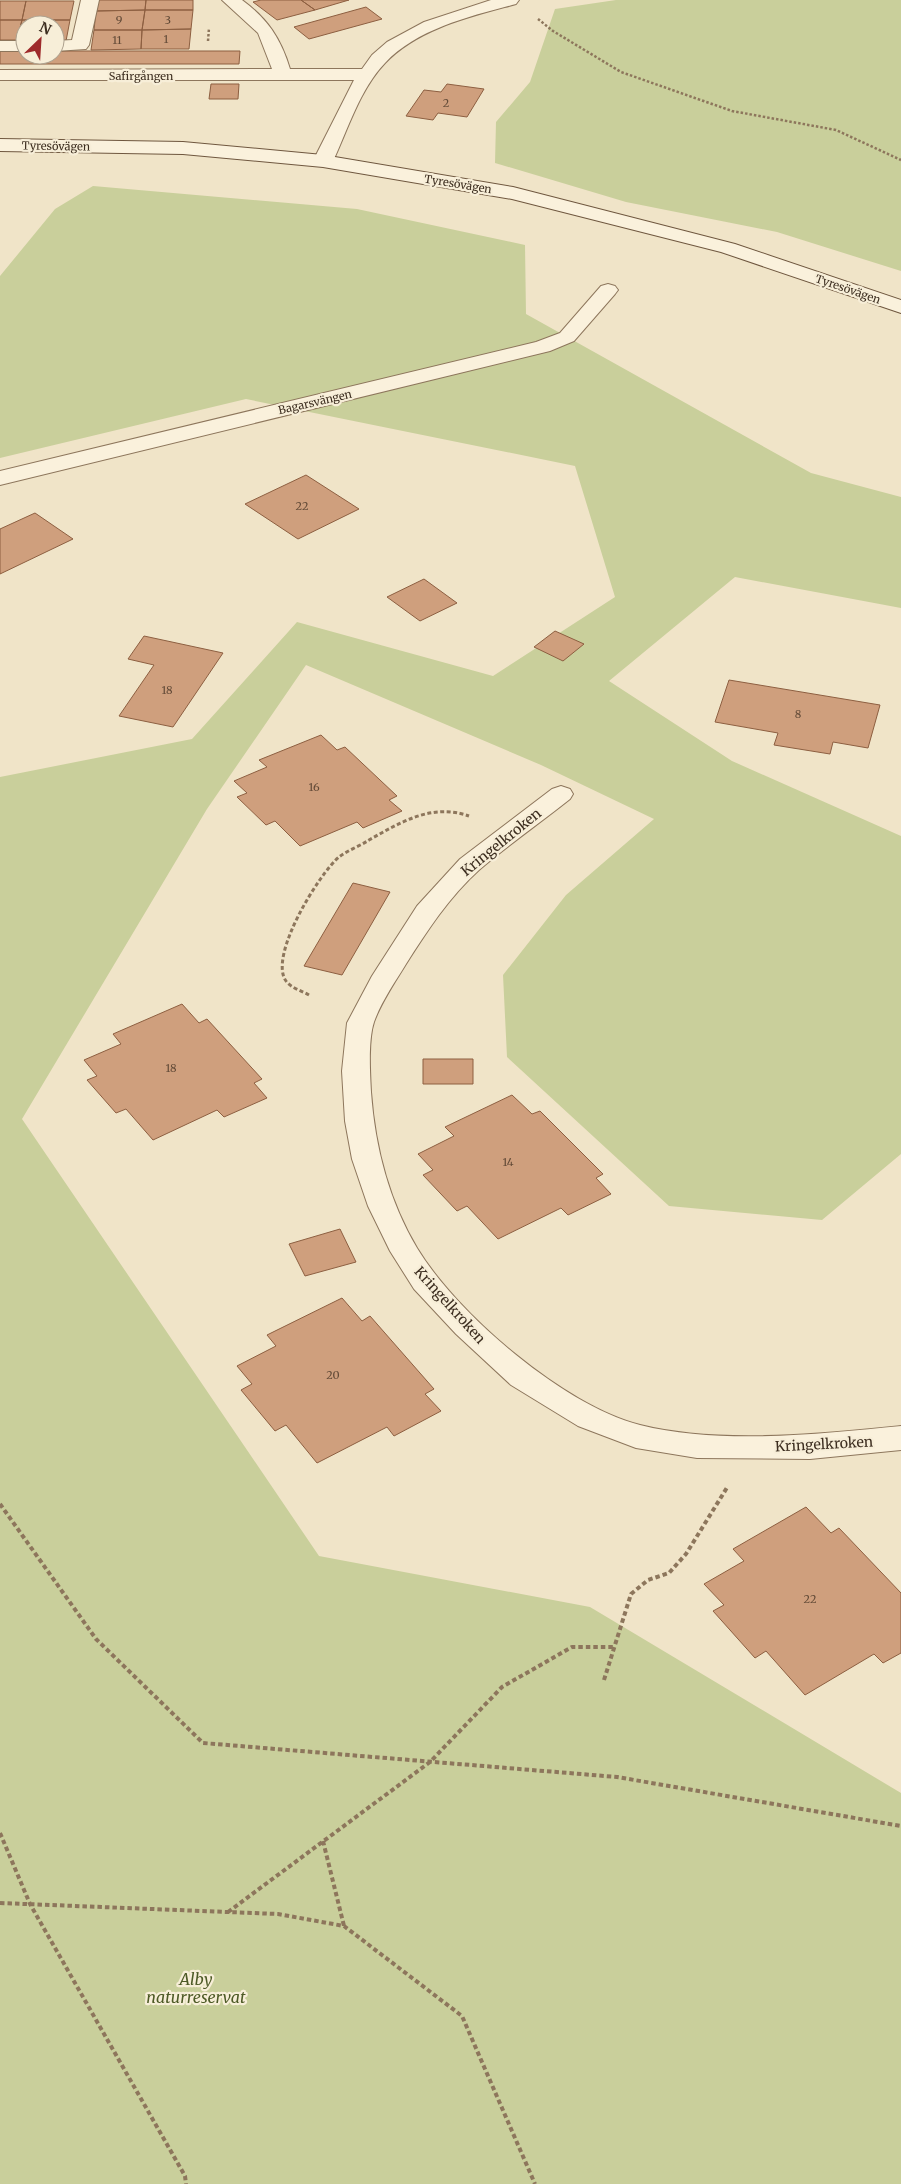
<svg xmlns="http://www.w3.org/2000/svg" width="901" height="2184" font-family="Merriweather,serif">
<rect width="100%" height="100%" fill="#f0e4c8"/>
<path fill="#c9cf9b" d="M616 0H901V271L777 232 626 202 495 163 496 122 530 82 555 9Z
M93 186 357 209 525 245 526 314 811 473 901 497V608L735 577 609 681 732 761 901 836V1154L822 1220 669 1206 507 1057 503 975 566 895 654 819 541 765 306 665 207 809 22 1119 319 1556 590 1607 901 1793V2184H0V777L192 739 297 622 493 676 615 597 575 466 246 399 0 458V276L55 209Z"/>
<path fill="#cf9f7d" stroke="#8d5f41" d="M98 0H146L145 10 96 11Z
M146 0H193V10H145Z
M261 0H301L315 10 277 20 253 2Z
M301 0H349L315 10Z
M0 1H26L22 20H0Z
M26 1H74L70 20H22Z
M366 7 382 19 309 39 294 27Z
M145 10H193L191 29 142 30Z
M145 10 142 30H94L96 11Z
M0 20H22L17 40H0Z
M22 20H70L66 41 55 40V25H25V40H17Z
M191 29 189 49H141L142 30Z
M94 30H142L141 49 91 50Z
M0 51H25V55H55V51H240L239 64H0Z
M211 84H239L238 99H209Z
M447 84 484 89 467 117 438 113 433 120 406 116 424 90 441 92Z
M306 475 359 509 298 539 245 504Z
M35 513 73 539 0 574V529Z
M424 579 457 603 420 621 387 597Z
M555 631 584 644 563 661 534 647Z
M144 636 223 653 173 727 119 716 154 665 128 659Z
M729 680 880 705 868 748 833 742 830 754 774 745 778 733 715 722Z
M321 735 337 750 345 747 397 796 389 800 402 811 363 828 357 822 300 846 275 821 266 825 237 797 247 793 234 781 267 767 259 760Z
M353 883 390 892 342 975 304 966Z
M182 1004 199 1023 207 1019 262 1079 254 1083 267 1098 224 1117 217 1110 153 1140 126 1109 116 1113 87 1080 97 1076 84 1060 121 1044 113 1034Z
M423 1059H473V1084H423Z
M512 1095 532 1114 540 1111 603 1174 596 1178 611 1194 568 1215 561 1208 498 1239 467 1206 457 1211 423 1175 433 1170 418 1154 454 1136 445 1127Z
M340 1229 356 1262 305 1276 289 1244Z
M342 1298 362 1321 370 1316 434 1389 425 1394 441 1411 394 1436 387 1427 317 1463 286 1425 275 1431 241 1390 252 1384 237 1366 276 1346 267 1335Z
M806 1507 831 1533 839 1528 901 1593V1653L883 1663 874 1654 805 1695 766 1651 755 1658 713 1611 724 1605 704 1584 744 1561 733 1549Z"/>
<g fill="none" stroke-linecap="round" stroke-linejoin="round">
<g stroke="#8d765c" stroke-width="2">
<path id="minor" d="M81 0H99L89 45 86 49 55 51V41L72 40Z
M222 0H242C268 19 281 39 290 69H362L372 55 387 42 424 22 491 0H519L516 4C472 16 418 28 385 63 360 89 348 129 333 161L330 165H316L313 161 354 80H0V70L272 69 258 33Z
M0 41H25V51H0Z
M608 284 615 286 618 290 615 294 574 341 550 351 0 485V471L536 342 560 333 601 286Z
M561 786 570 789 573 794 570 799C540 823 508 845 479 870 449 897 427 931 406 964 395 982 381 1002 374 1022 368 1040 370 1073 371 1092 375 1147 389 1201 417 1248 457 1314 564 1406 640 1425 720 1445 820 1434 901 1426V1450L810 1459 697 1458 636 1448 578 1426 511 1385 456 1334 414 1289 390 1251 368 1206 352 1159 345 1121 342 1071 347 1023 372 976 417 906 460 859 552 789Z"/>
</g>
<g stroke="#6f573f" stroke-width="2">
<path id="secondary" d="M0 139 183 142 323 155 513 187 735 244 901 300V313L721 252 512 199 323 167 183 154 0 151Z"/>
</g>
<path stroke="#8d765c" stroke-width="2.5" stroke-dasharray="2.5 2" stroke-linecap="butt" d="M538 19 553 31 621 72 732 111 836 130 901 160
M208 41 209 28"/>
<path stroke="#8d765c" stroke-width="3" stroke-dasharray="4 2.5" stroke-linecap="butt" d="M309 995C302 991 291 988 286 981 268 956 319 874 339 857 348 850 360 846 369 840 401 822 432 803 469 816"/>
<path stroke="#8d765c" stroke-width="4" stroke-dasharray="4.5 3" stroke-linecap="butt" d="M0 1504 96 1639 203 1743 617 1777 901 1826
M604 1680 631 1594 648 1580 669 1573 686 1554 728 1486
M0 1833 30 1904 185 2176 186 2184
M323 1841 344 1926
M0 1903 278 1914 344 1926 462 2016 535 2184
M228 1912 430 1762 502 1687 572 1647H614"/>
<use href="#minor" fill="#faf1dc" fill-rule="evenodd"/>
<use href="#secondary" fill="#faf1dc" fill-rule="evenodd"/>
</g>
<g text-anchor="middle" stroke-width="4.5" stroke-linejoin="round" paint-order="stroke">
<g font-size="11" fill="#624a37">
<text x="119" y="24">9</text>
<text x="168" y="24">3</text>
<text x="166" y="43">1</text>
<text x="117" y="44">11</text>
<text x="446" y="107">2</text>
<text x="302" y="510">22</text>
<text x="167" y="694">18</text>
<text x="798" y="718">8</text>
<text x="314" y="791">16</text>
<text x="171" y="1072">18</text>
<text x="508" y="1166">14</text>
<text x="333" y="1379">20</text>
<text x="810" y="1603">22</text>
</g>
<g font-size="11" fill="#3d2e20" stroke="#f7eed8">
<text x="141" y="80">Safirgången</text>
<text transform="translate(56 146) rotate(1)" y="4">Tyresövägen</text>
<text transform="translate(458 184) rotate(9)" y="4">Tyresövägen</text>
<text transform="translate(848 289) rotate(19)" y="4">Tyresövägen</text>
<text transform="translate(315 402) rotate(-13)" y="4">Bagarsvängen</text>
</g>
<g font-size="14" fill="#3d2e20" stroke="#f7eed8">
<text transform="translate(501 842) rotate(-39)" y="5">Kringelkroken</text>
<text transform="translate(450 1305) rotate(48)" y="5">Kringelkroken</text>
<text transform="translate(824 1444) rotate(-3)" y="5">Kringelkroken</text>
</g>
<g font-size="16" font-style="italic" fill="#4d5a26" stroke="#f7eed8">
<text x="196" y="1985">Alby<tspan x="196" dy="18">naturreservat</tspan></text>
</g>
</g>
<g transform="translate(40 40) rotate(25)"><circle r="24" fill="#f7eed8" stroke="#ada18e"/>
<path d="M0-4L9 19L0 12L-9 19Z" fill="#9e2a2b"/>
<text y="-8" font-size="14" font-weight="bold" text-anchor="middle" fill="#3d2e20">N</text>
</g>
</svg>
